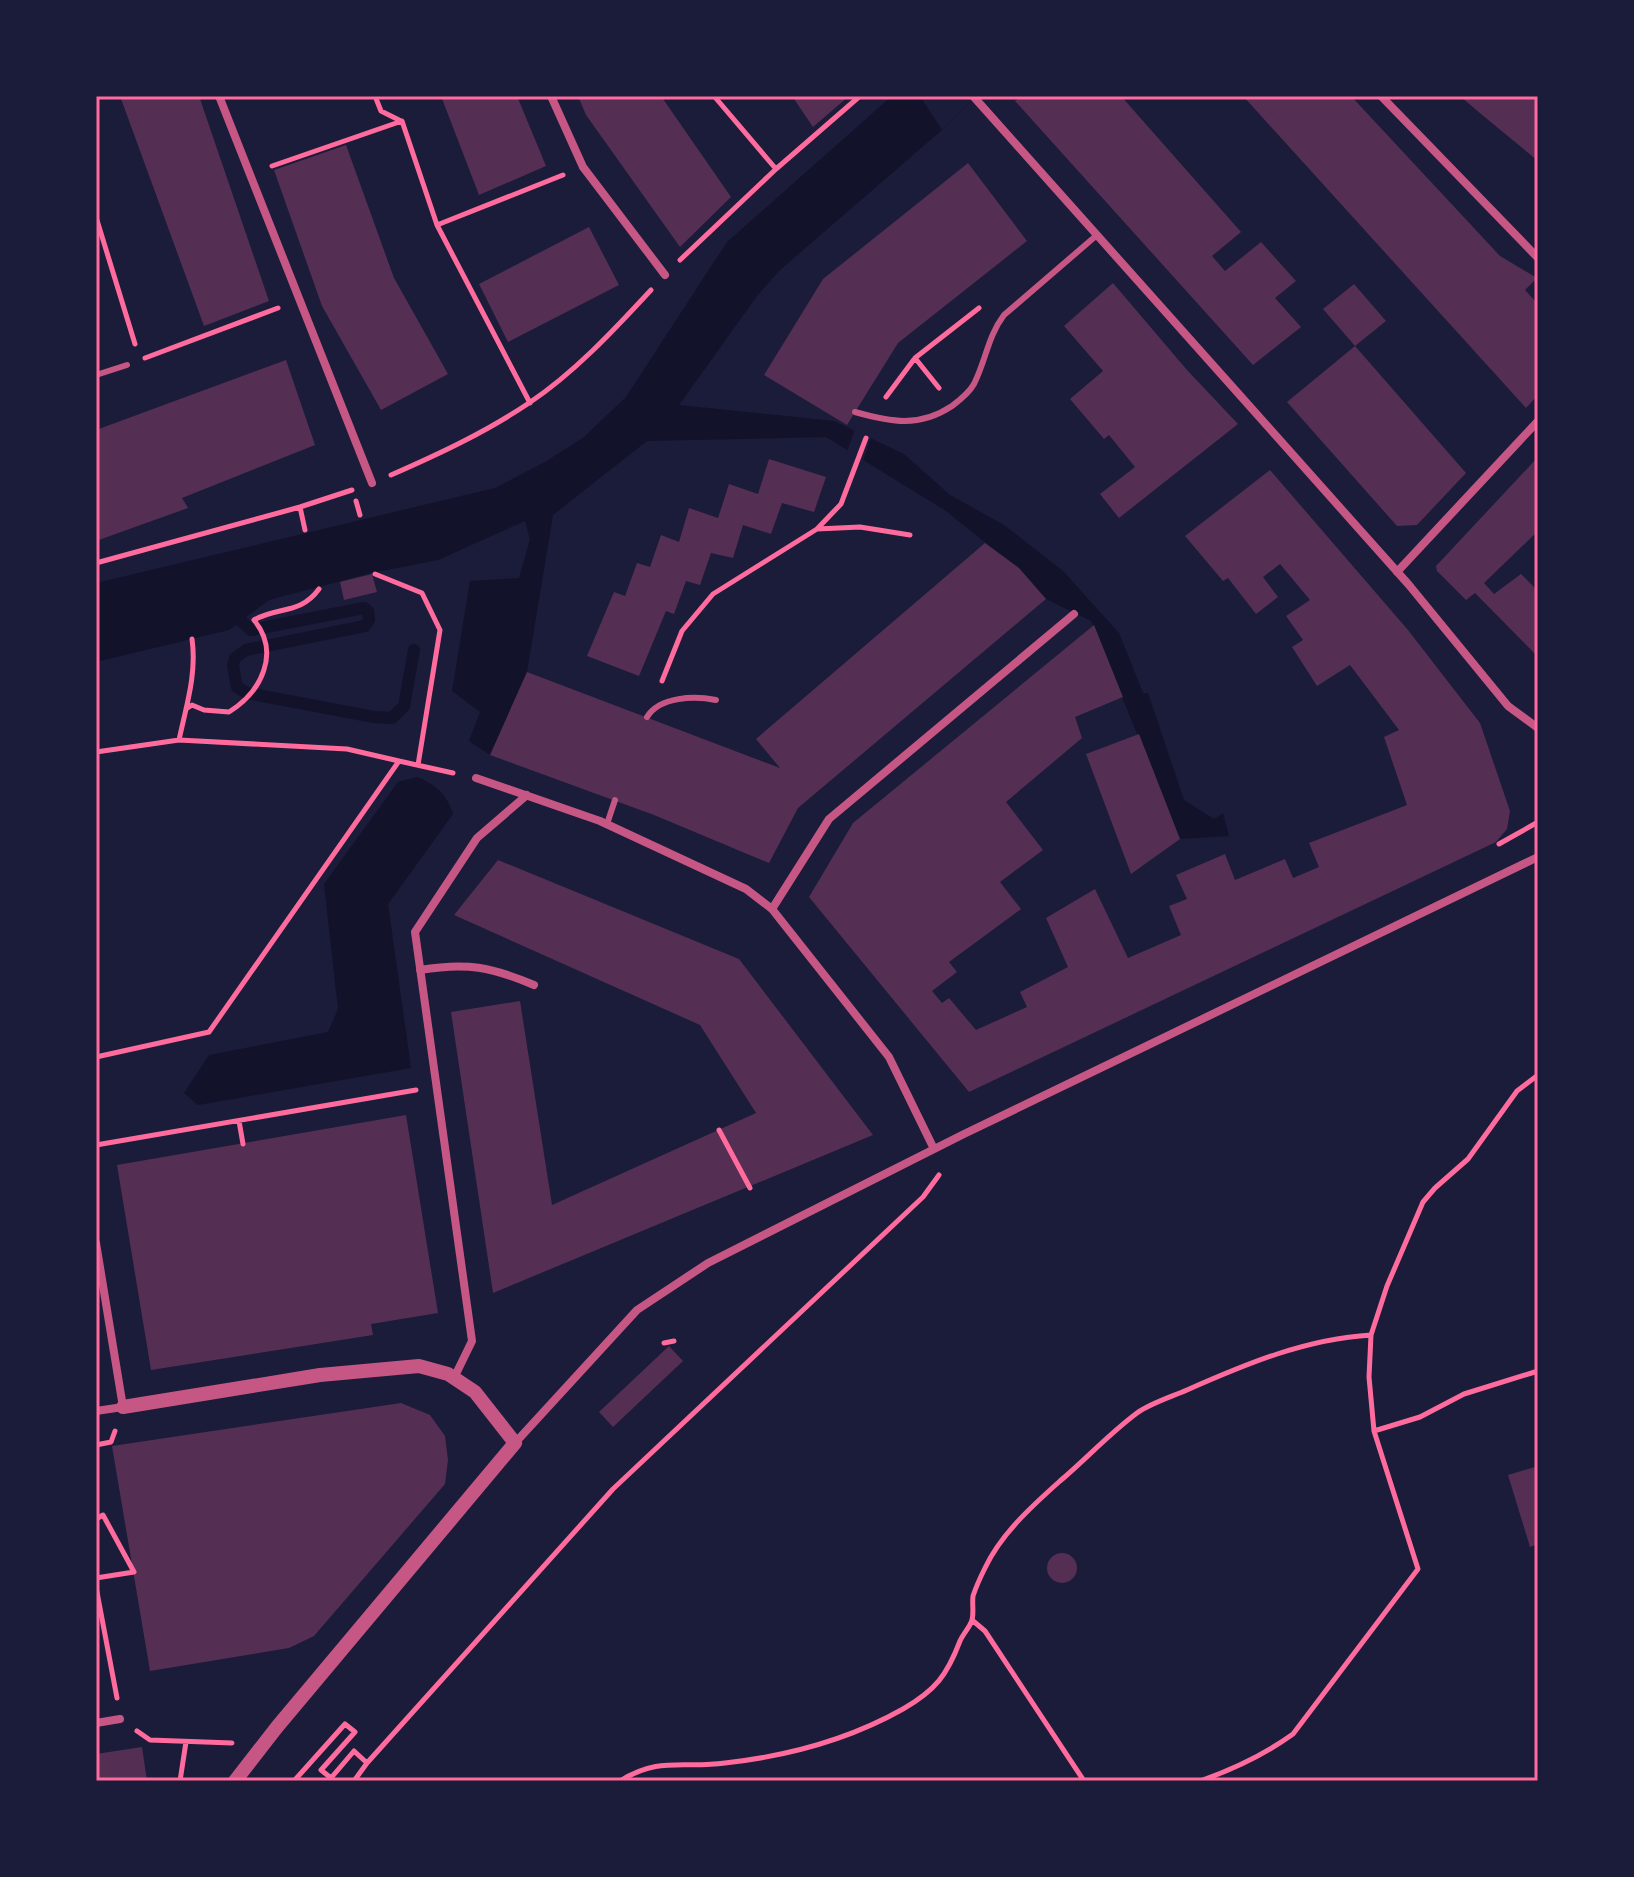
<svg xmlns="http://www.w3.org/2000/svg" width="1634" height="1877" font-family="'Source Serif 4',serif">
<rect width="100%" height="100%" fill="#1b1b3a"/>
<path fill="#12122b" d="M892 96H976L942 130 780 270 757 296 679 405 834 421 904 454 950 495 1004 525 1063 571 1119 633 1143 693H1148L1184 800 1214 819 1223 813 1229 836 1180 839 1091 621 1046 599 1018 569 946 511 826 437 647 441 553 515 527 672 490 755 469 741 480 712 452 691 470 581 519 578 530 539 525 521 438 560 371 573 269 600 229 630 96 662V583L495 488 545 462 584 437 626 397 727 242Z
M417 777C436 785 447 794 453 814L388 904 411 1068 198 1105 184 1093 209 1055 328 1032 338 1009 324 884 398 782Z"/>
<path fill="#1b1b3a" d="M920 96H976L942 130Z
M856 427 872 435 862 464 846 454Z"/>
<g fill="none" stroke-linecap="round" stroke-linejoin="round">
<path stroke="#12122b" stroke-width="12" d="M241 621 251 630 364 608 368 611 369 620 365 626 246 650 235 658 233 666 237 687 247 693 374 717 392 718 404 706 414 650"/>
</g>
<path fill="#542f53" d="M120 96H199L269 301 204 326Z
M441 96H517L546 166 479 195Z
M578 96H661L731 197 680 247 586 115Z
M792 96H849L813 127Z
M1022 96H1121L1241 232 1212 256 1225 271 1261 242 1296 281 1275 298 1301 327 1253 365 1015 101Z
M1243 96H1351L1500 256 1537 278 1525 290 1538 304V395L1526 408Z
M1460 96H1538V161L1481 114Z
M346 145 394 278 448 374 381 410 322 306 274 170Z
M968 163 1027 241 898 343 847 425 764 375 823 279Z
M589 227 619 285 508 342 479 284Z
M1113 283 1187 370 1238 424 1119 518 1100 494 1135 467 1109 435 1104 439 1070 399 1103 371 1064 326Z
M1354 284 1386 321 1355 346 1323 309Z
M1355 346 1466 473 1417 525 1397 526 1287 402Z
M286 360 315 445 182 498 188 508 96 541V430Z
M1538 457V531L1484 583 1494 594 1521 574 1538 591V657L1475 593 1466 600 1437 571 1436 566Z
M769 459 826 477 814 512 782 503 771 534 743 525 733 558 711 553 700 585 686 581 674 614 666 611 639 676 587 656 614 592 625 596 637 563 650 567 661 535 679 542 689 508 718 518 729 484 758 494Z
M1270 470 1408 630 1480 723 1510 811 1507 829 1496 842 969 1092 809 897 853 823 1094 625 1123 697 1075 717 1082 738 1006 802 1043 850 1000 882 1021 909 949 962 957 972 932 991 942 1003 949 998 976 1030 1027 1007 1020 992 1068 967 1046 918 1095 889 1128 958 1181 935 1169 906 1187 899 1176 875 1225 854 1235 880 1285 859 1293 878 1319 867 1309 843 1407 805 1384 737 1399 730 1350 665 1317 686 1292 647 1303 640 1286 616 1310 600 1280 564 1263 577 1278 597 1256 614 1228 578 1223 581 1185 536Z
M985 543 1019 568 1046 599 798 808 769 863 654 815 490 755 527 672 780 768 756 739Z
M372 574 377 592 344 600 340 582Z
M1139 734 1180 839 1131 874 1086 754Z
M498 860 739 959 873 1135 493 1293 451 1012 520 1001 552 1205 756 1113 700 1025 454 915Z
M406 1115 438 1313 371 1324 373 1335 151 1370 117 1165Z
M669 1346 683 1361 613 1427 599 1412Z
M401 1403 430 1415 445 1436 448 1460 445 1484 314 1636 289 1648 150 1671 112 1446Z
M1538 1466V1544L1530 1547 1508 1475Z
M1047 1568a15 15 0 1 1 30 0a15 15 0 1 1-30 0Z
M142 1747 147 1781H96V1754Z"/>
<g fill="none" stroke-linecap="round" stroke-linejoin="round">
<path stroke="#ff6b9d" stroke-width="5" d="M375 96 381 111 401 121
M714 96 776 169
M272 166 402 121 437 225 563 175
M96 217 135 344
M437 225 530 403
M680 260 776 169 860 96
M145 358 278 308
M915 358 939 388
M886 397 915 358 979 308
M391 475C439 454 486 432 529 403 574 373 614 330 651 290
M356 501 360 515
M300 507 305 530
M817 529 860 527 910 535
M96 563 300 507 352 490
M375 574 422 593 440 630 418 765
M662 681 682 631 713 594 817 529 841 504 866 438
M186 709 192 705 204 710 229 712C261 692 281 653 254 620 278 606 300 615 319 589
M179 740C186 707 197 674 192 639
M96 752 179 740 347 749 399 761
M1499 844 1538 822
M96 1057 209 1032 399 761 453 773
M239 1121 243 1144
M719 1130 750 1188
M96 1145 416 1090
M1371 1335 1387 1286 1423 1202 1435 1188 1468 1159 1517 1091 1538 1075
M664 1343 674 1341
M96 1445 111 1442 115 1431
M96 1519 103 1515 134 1572 96 1578
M96 1587 117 1698
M972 1620 985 1631 1084 1781
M137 1731 150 1740 232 1743
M180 1781 186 1742
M294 1781 345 1724 355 1732 321 1770 331 1778 354 1751 367 1763
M354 1781 367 1763 613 1489 923 1197 939 1175
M620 1781C660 1756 683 1769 725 1763 788 1756 848 1740 903 1709 936 1690 947 1675 960 1641 963 1634 970 1627 972 1620 974 1613 972 1604 973 1596 976 1587 981 1576 985 1568 1001 1534 1032 1506 1060 1481 1086 1459 1110 1433 1137 1413 1151 1403 1171 1397 1187 1390 1246 1364 1305 1339 1371 1335L1369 1377 1374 1431
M1200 1781C1234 1769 1264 1755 1293 1734L1418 1569 1374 1431 1420 1417 1464 1394 1538 1371"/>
<path stroke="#c65784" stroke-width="6" d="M96 375 127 365
M855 412C891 422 919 428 952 406 960 400 969 393 974 384 986 360 988 336 1004 315L1097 235
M647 717C660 696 695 696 716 700
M607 824 615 800"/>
<path stroke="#c65784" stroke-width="8" d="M219 96 372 483
M551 96 583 167 665 275
M973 96 1409 585 1508 706 1538 728
M1381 96 1538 258
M1397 572 1538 421
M476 778 600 821 746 889 772 909 889 1057 934 1149
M772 909 829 819 1074 614
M420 970C467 962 491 967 534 985
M96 1243 123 1407 96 1411
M454 1378 472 1341 415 932 477 838 527 795
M515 1443 637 1310 708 1263 964 1134 1538 857
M96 1723 120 1719"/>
<path stroke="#c65784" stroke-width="14" d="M123 1407 320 1375 419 1366 448 1374 475 1392 515 1443 277 1727 235 1781"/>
</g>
<rect width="1634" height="1877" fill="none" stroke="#1b1b3a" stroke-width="196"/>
<rect x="98" y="98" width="1438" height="1681" fill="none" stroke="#ff6b9d" stroke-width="3"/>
</svg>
